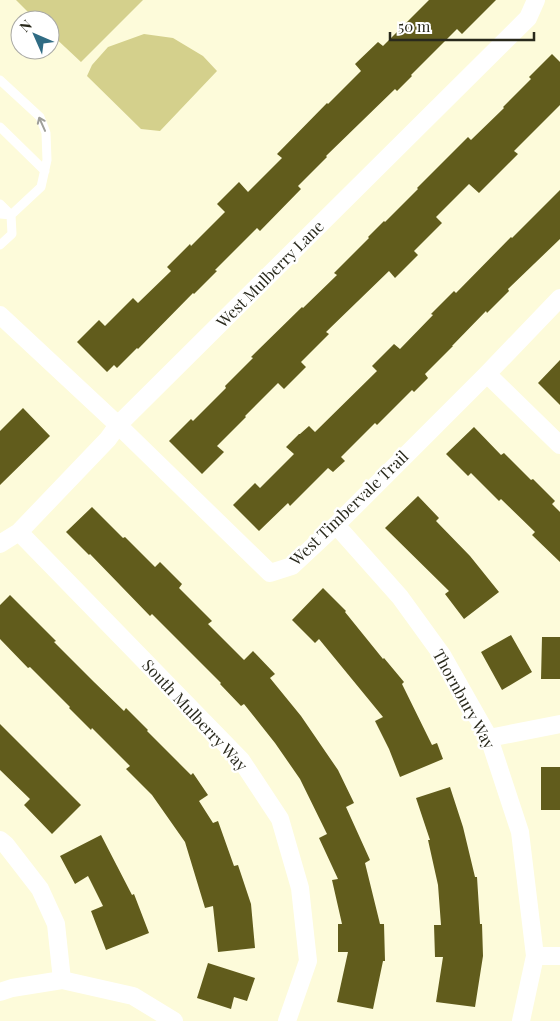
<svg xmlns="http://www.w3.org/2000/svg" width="560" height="1021" font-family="'Playfair Display',serif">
<rect width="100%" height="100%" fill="#fdfbda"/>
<path fill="#d4d08c" d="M16 0H143L81 62 50 33V20H36Z
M144 34 173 38 203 56 217 71 160 131 141 129 87 76 92 65 108 47Z"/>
<path fill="#615c1c" d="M429 0H496L462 34 457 29 411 75 412 76 397 91 395 89 326 156 327 157 298 186 301 189 260 231 257 228 215 270 217 271 194 294 193 293 138 349 137 348 117 368 114 365 107 372 77 342 99 320 105 326 133 298 138 303 171 271 167 267 190 244 191 246 225 212 217 204 239 182 248 192 282 158 277 154 327 103 328 104 361 71 355 64 378 42 383 46Z
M552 54 560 62V105L514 151 518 154 479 193 469 184 436 217 442 223 414 251 418 255 395 278 389 271 326 332 329 334 301 362 306 367 284 389 278 383 245 416 246 417 217 446 224 452 202 474 169 441 191 419 193 421 226 388 225 386 253 358 251 357 302 307 303 308 337 275 334 273 369 238 368 237 384 221 385 222 418 189 417 188 468 137 471 140 504 108 503 107 531 79 529 77Z
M560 190V239L508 289 509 291 487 313 486 311 452 346H453L425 374 428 378 414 392 412 390 377 425 375 423 341 457 345 461 333 472 328 468 290 506 288 503 259 531 233 505 255 483 260 488 294 454 286 447 299 434H300L309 426 315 432 377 371 372 366 394 344 400 349 433 315 431 314 454 291 456 293 511 237 512 238Z
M560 360V405L538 383Z
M23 408 50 436 0 485V431Z
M474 427 501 455 504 453 531 480 533 479 555 501 552 504 560 512V562L532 535 535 532 501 499 499 501 471 473 468 476 446 454Z
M418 496 439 518 436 521 470 556 499 592 464 619 445 594 449 591 385 528Z
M92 507 123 538 125 537 155 567 160 562 182 584 179 588 212 621 208 624 244 660 253 651 275 674 270 678 301 716 338 770 354 803 346 807 370 860 365 863 380 924H384L385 961H383L373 1009 337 1002 348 952H338V924H342L332 880 338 879 319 838 327 834 300 779 275 743 244 704 241 706 220 684 221 683 152 614 150 616 90 554 89 555 66 532Z
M323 588 346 611 345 612 383 659 384 658 404 682 402 684 432 745 437 743 443 759 400 777 389 749 375 721 383 717 319 639 315 643 292 620Z
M10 595 56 641 54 642 94 682 124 711 126 708 148 730 147 731 191 775 193 773 208 795 199 801 213 823 218 821 234 866 238 865 251 904 255 948 218 952 213 906 205 908 185 842 152 795 126 769 130 766 92 728 91 730 69 708 70 707 30 667 28 668 0 639V605Z
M511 635 532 672 502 690 481 652Z
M542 637H560V679H541Z
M0 724 81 805 52 834 24 805 30 799 0 770Z
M541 767H560V810H541Z
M450 787 463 827 475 877H477L480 924H482L483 956 475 1007 436 1002 443 957H435L434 925H441L438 885 428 840H430L416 798Z
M101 835 132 895 134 894 149 933 106 950 91 911 103 906 88 876 75 884 60 856Z
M208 963 255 978 247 1001 234 997 231 1009 197 998Z"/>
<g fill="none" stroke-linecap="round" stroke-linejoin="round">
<path stroke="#fff" stroke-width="9" d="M0 80 40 117 46 133 47 160 41 187 11 215 0 214
M0 127 45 171
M0 204 11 215 12 234 0 245"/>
<path stroke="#fff" stroke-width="18" d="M0 315 118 425 270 573 292 566 336 525 487 374 560 298
M487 374 560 445
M336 525 400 597 442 655 489 738 520 832 535 956 521 1021
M19 532 241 760 280 819 300 888 308 961 287 1021
M0 544 19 532 108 439 118 425 528 18 536 0
M489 738 560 724
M0 840 6 845 40 889 56 924 62 980
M535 956H560
M0 992 12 988 62 980 133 996 174 1021"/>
</g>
<defs><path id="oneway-shaft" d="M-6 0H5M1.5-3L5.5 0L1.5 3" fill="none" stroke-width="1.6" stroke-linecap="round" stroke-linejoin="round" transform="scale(1.25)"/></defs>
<use stroke="#9f9f99" href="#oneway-shaft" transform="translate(42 124) rotate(-114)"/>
<g text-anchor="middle" stroke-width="5" stroke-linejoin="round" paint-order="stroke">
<g font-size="16" fill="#29291c" stroke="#fff">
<text transform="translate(270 274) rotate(-45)" y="6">West Mulberry Lane</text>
<text transform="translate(349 508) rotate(-44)" y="6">West Timbervale Trail</text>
<text transform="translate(464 699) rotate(61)" y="6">Thornbury Way</text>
<text transform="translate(195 715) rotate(47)" y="6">South Mulberry Way</text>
</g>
</g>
<g transform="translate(35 35) rotate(315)"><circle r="24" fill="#ffffff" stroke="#a9a9a4"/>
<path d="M0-4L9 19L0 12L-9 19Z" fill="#306c84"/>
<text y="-8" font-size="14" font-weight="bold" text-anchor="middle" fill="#29291c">N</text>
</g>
<path d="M390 32v8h144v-8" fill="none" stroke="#29291c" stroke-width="2.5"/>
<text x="398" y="32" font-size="15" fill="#29291c" stroke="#ffffff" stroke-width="4" paint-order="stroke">50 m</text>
</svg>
